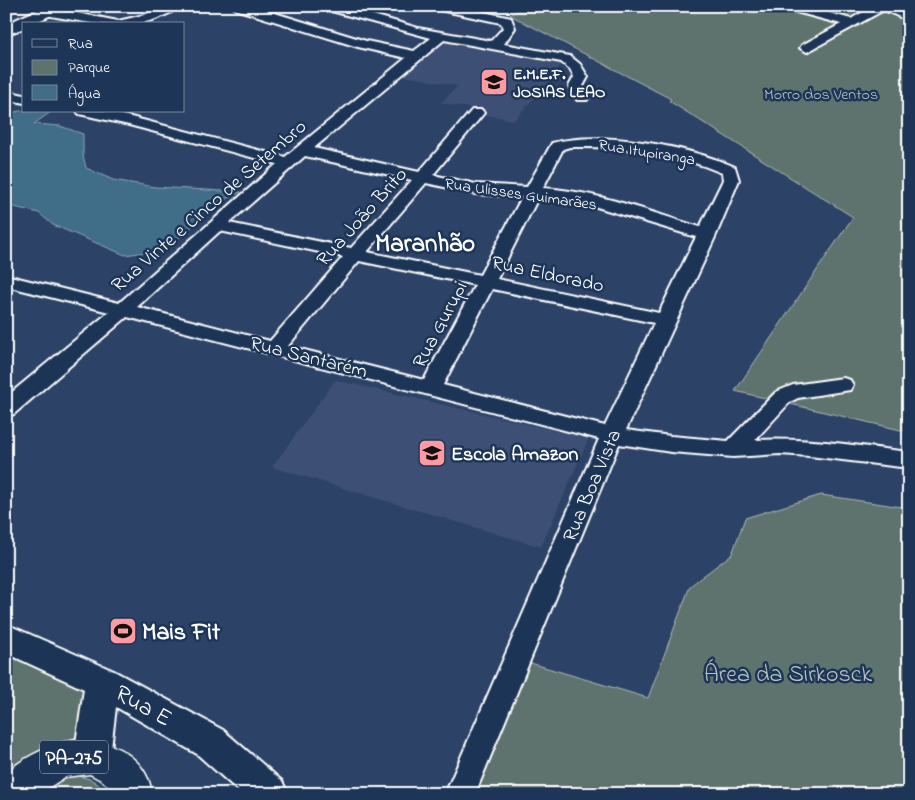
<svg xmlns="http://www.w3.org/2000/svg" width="915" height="800" font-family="'Indie Flower',sans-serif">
<rect width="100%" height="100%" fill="#2c4266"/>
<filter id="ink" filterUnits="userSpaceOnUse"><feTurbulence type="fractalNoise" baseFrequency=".02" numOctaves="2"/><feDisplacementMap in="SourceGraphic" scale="10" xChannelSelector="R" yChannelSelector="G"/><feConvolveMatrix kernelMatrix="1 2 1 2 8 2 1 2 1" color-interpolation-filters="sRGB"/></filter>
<g filter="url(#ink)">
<path fill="#3c5074" d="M444 38 563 61 552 79 514 120 485 115 487 111 441 103 458 86 399 75Z
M335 380 589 438 541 547 272 467Z"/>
<path fill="#5e736e" stroke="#aeb9b6" d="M526 6H909V432L735 391 853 217 669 101 671 99 510 15Z
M821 495 909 508V794H470L524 661 648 698 690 586 732 554 745 518Z
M6 652 88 687 82 725 64 759 6 775Z
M78 776C91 778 98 782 106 794H37L65 777Z"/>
<path fill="#416d87" stroke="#8da7b7" d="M24 110V111H52L34 124 60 126 83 134V155L86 168 113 180 155 187 241 192 196 212 198 221 166 249 125 255 53 225 39 213 6 205V114Z"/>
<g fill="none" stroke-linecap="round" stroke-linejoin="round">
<g stroke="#fff" stroke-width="4">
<path id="minor" d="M164 6H180C176 11 169 13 163 16 127 33 84 22 46 15L40 11 46 7 118 21 144 15Z
M233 6H252L366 41 414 51 431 38 324 9 322 6H342L418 28 491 41 503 28 501 23 435 9 433 6H457L511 18 515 28 504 44 570 56 580 64 588 77 583 86 589 97 587 100H577L569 86 574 77 570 69 561 62 444 40 314 148 419 172 472 110H482L484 113 433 175 476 184 527 187 552 143C602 130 687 146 735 167L739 180 716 235 626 430 671 436 728 441 776 392 793 385 843 378 850 380 853 385 850 390 798 398 790 402 755 440C806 437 858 446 909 452V468L809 456 780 454 733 457 671 452 619 444 475 794H445L599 439 127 317 14 414 6 416V397L109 312 6 286V275L119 303 277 164 129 125 79 114 77 111H106L131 117 285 157 406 58 358 47 235 9ZM570 147C620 146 676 153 722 173L723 180 700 227C649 212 597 191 543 188L563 149ZM305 156 412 180 351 248 229 223ZM426 183 476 194 522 197 480 275 367 252ZM538 198 587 204 696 237 659 313 497 279ZM220 231 343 257 270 341 137 307ZM359 261 475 285 424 380 288 346ZM492 289 654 323 605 426 443 385Z
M783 6H804L851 19C873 6 884 0 909 12V21L884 10 807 52 800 48 802 45 841 24 785 9Z
M6 91 24 95V103L6 99Z"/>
</g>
<g stroke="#fff" stroke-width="4">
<path id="major" d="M46 6H66L64 9 32 24H24V28L6 35V24Z
M6 624 114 671 223 730 282 781 288 794H242L197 754 116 707 110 757 105 769 92 774 79 769 74 757 84 689 6 653Z"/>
</g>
<g stroke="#fff" stroke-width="3">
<path id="highway" d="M75 739C110 739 147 756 152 794H112V790L103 781 90 774 65 777 39 794H6V773L8 771C28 755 50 745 75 739Z"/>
</g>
<use href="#minor" fill="#1d3557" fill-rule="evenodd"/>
<use href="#major" fill="#1d3557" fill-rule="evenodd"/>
<use href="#highway" fill="#1d3557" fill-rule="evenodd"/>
</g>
</g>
<defs>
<g id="school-square" transform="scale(1.4375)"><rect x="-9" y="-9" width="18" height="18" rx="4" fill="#ff9aa2" stroke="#1d3557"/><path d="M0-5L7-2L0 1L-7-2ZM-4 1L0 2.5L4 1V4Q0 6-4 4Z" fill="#111"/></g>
<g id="stadium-square" transform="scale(1.4375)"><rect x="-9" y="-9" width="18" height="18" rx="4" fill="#ff9aa2" stroke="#1d3557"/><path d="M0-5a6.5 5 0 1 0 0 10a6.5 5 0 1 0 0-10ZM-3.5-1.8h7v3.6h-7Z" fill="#111"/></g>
</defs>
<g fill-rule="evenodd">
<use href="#school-square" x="494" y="82"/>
<use href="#school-square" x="432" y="453"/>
<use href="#stadium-square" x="123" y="631"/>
</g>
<g text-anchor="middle" stroke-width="5" stroke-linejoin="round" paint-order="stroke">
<g font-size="16" font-weight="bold" fill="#fff" stroke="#1d3557" text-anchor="start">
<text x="513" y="79">E.M.E.F.<tspan x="513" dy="18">JOSIAS LEAO</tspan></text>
</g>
<g font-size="16" fill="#b7c0be" stroke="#1d3557">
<text x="821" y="99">Morro dos Ventos</text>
</g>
<g font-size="16" fill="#fff" stroke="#1d3557">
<text transform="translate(647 151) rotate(9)" y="6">Rua Itupiranga</text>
<text transform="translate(521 193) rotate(8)" y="6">Rua Ulisses Guimarães</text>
</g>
<rect fill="#1d3557" stroke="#bbc2cd" stroke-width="1" x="40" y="740.5" width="68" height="33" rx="4"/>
<g font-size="19" font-weight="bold" fill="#fff">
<text x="74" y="764">PA-275</text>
</g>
<g font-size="20" fill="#fff" stroke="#1d3557">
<text transform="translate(208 205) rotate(-41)" y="7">Rua Vinte e Cinco de Setembro</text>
<text transform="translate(361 216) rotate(-48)" y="7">Rua João Brito</text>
<text transform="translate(548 273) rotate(12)" y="7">Rua Eldorado</text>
<text transform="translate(439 324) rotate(-62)" y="7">Rua Gurupi</text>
<text transform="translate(309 356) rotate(14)" y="7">Rua Santarém</text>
<text transform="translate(591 485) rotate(-67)" y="7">Rua Boa Vista</text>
</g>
<g font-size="20" font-weight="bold" fill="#fff" stroke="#1d3557" text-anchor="start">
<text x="451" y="460">Escola Amazon</text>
</g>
<g font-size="24" font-weight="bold" fill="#fff" stroke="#1d3557" text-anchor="start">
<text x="142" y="639">Mais Fit</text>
</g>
<g font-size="24" fill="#b7c0be" stroke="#1d3557">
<text x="788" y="681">Área da Sirkosck</text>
</g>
<g font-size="24" fill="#fff" stroke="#1d3557">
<text transform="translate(144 705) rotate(29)" y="8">Rua E</text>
</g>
<g font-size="25" font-weight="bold" fill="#fff" stroke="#1d3557">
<text x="425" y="251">Maranhão</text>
</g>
</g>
<rect width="915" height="800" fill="none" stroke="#1d3557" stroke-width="25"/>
<rect x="12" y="12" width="890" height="775" fill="none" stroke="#fff" stroke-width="2" filter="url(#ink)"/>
<rect x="22" y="22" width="162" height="90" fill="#1d3557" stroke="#77869a"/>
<rect x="32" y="39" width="25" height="8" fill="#1d3557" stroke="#77869a"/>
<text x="68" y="48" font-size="15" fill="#ffffff">Rua</text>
<rect x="32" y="60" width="25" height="15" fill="#5e736e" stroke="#77869a"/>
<text x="68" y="72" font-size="15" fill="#ffffff">Parque</text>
<rect x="32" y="85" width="25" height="15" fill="#416d87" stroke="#77869a"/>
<text x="68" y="98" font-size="15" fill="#ffffff">Água</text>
</svg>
